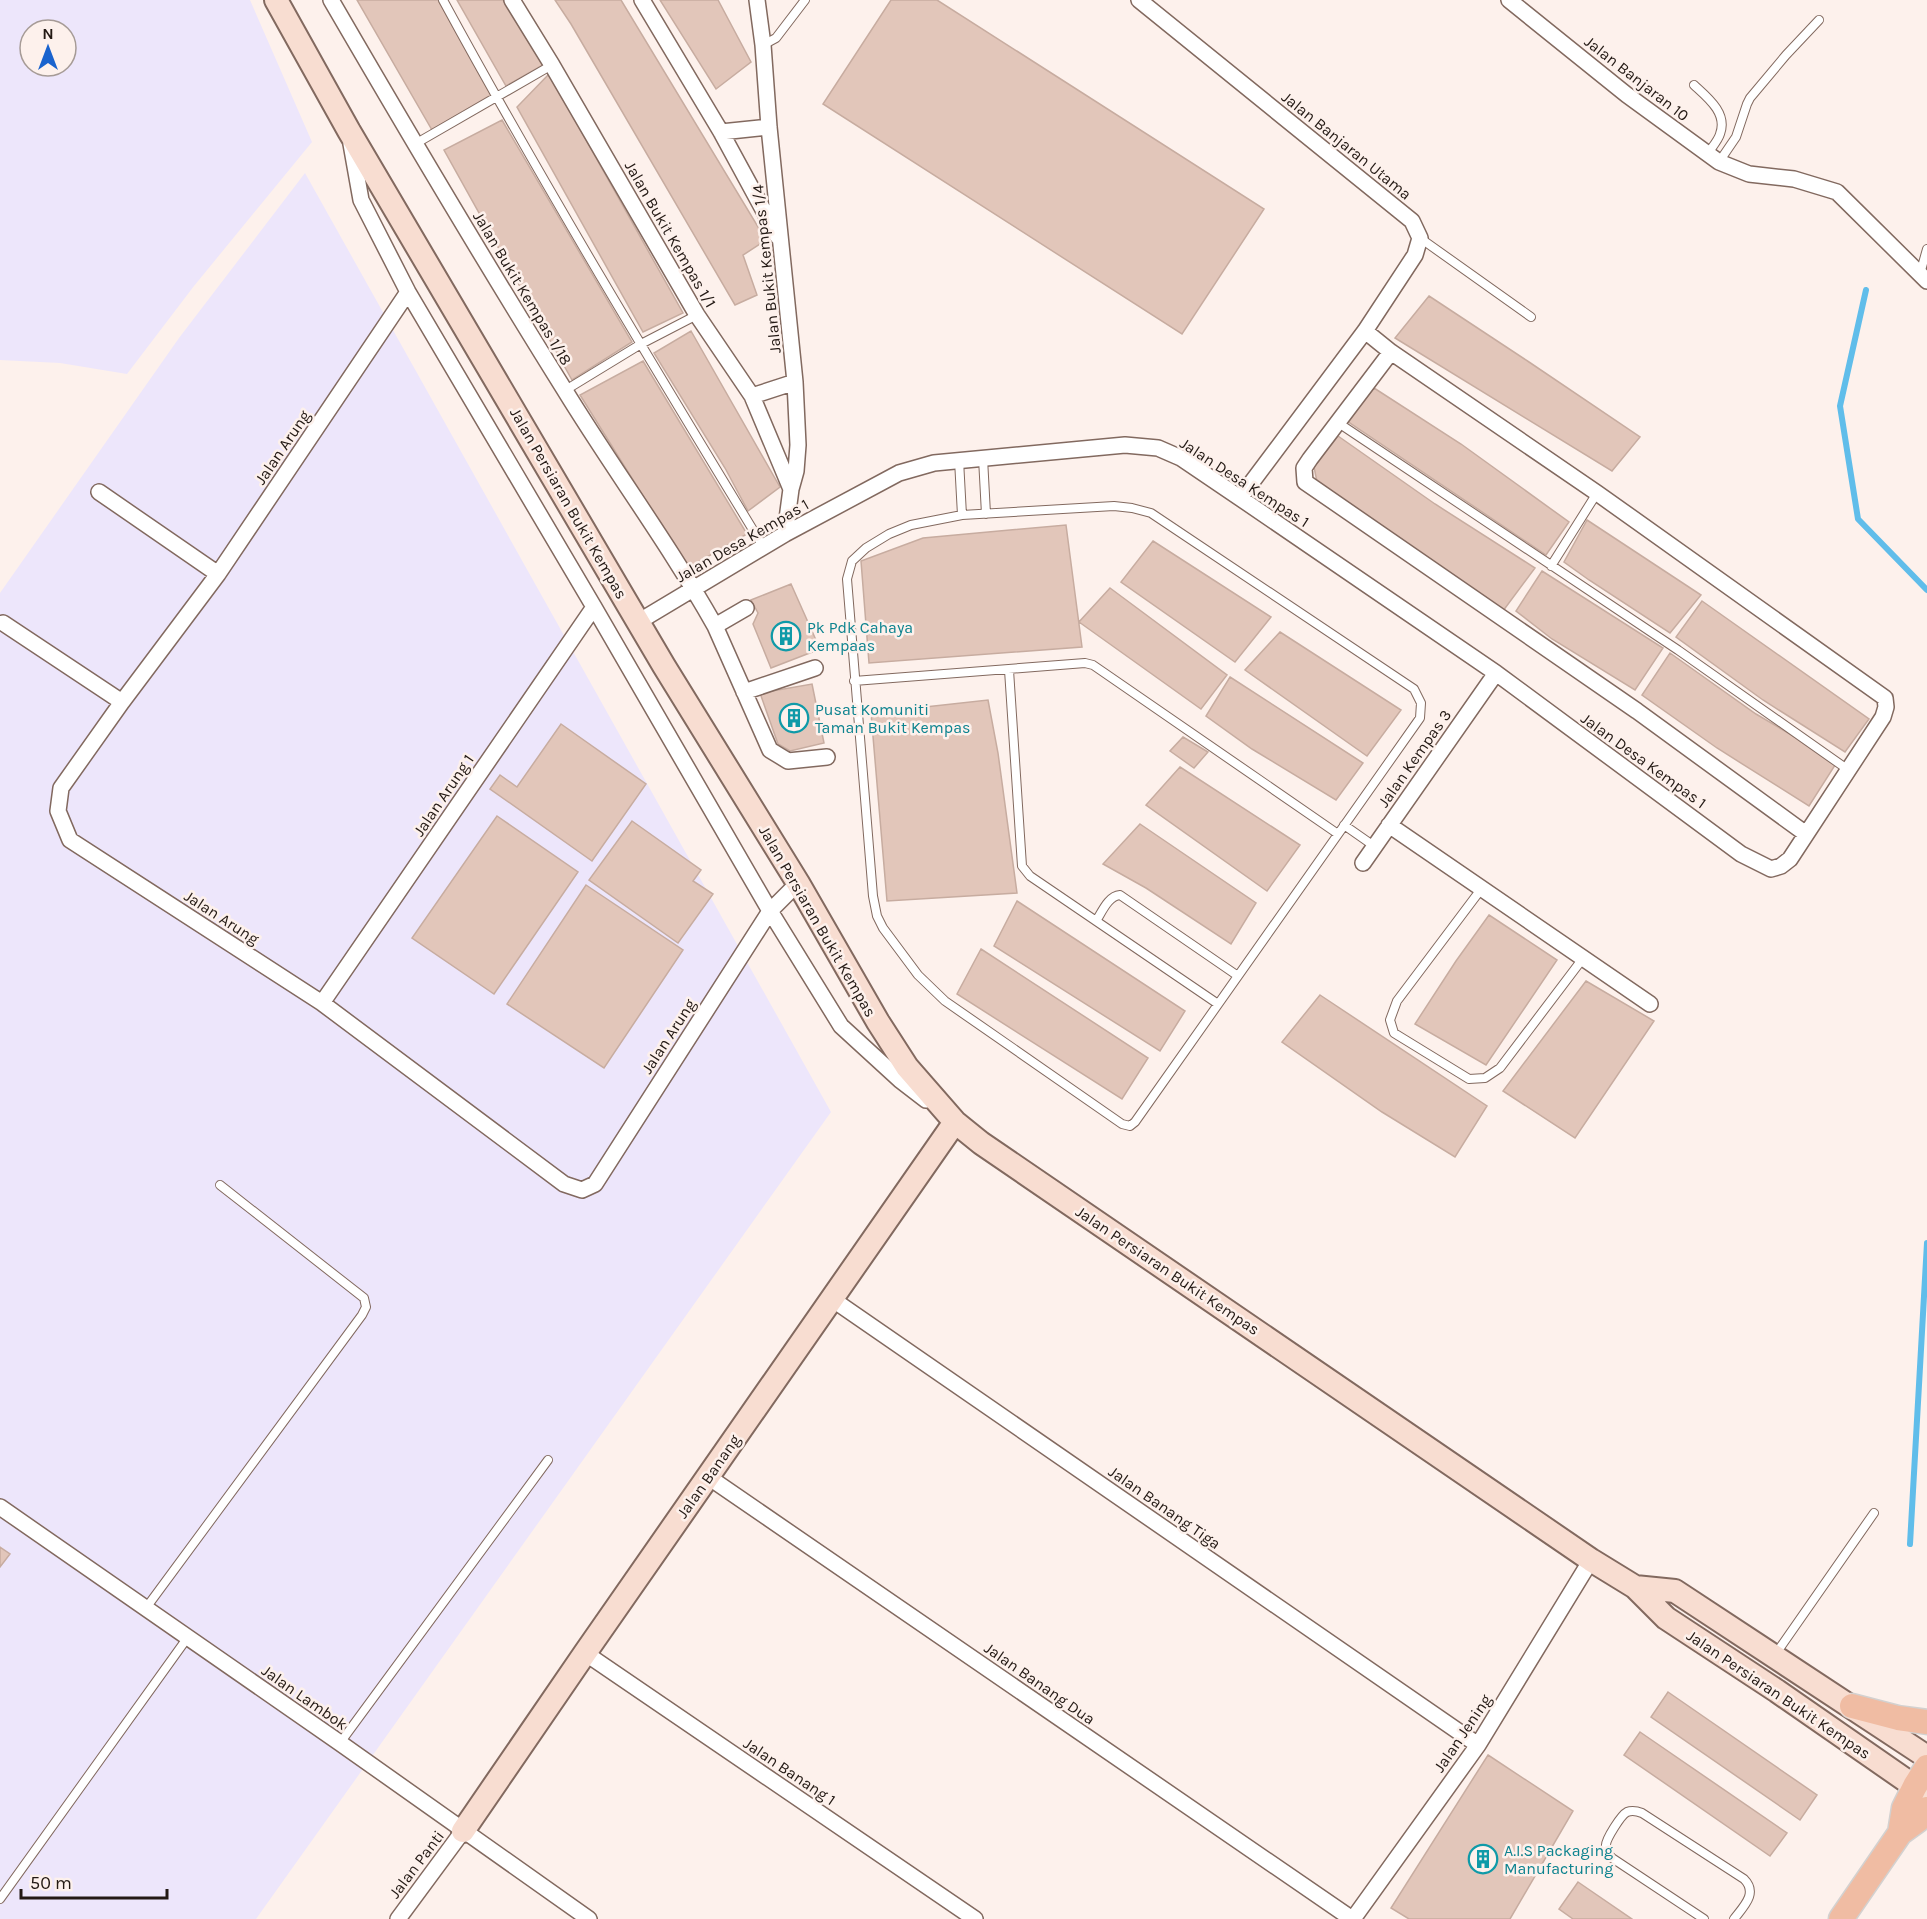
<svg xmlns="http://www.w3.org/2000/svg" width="1927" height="1919" font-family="Karla,sans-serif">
<rect width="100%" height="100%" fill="#fdf1ec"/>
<path fill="#ede6fb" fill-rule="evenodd" d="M0 0H250L312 142 194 286 127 374 60 363 0 360ZM30 30H66V66H30Z
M305 173 831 1112 256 1919H0V593L179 338Z"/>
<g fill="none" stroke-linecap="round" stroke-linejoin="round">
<path stroke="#60bdea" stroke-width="6" d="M1866 290 1840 406 1858 519 1927 590
M1910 1544 1927 1243"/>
</g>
<path fill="#e2c6ba" stroke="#c7aca0" stroke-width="1.5" d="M357 0H438L491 95 432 130Z
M457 0H503L543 65 506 86Z
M555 0H621L766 240 743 255 757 295 735 305 571 24Z
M660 0H718L751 62 716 89Z
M891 0H937L1264 209 1182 334 823 104Z
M549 74 683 313 643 332 517 107Z
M502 120 632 342 572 380 444 150Z
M1429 296 1529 362 1640 437 1612 471 1395 338Z
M691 331 780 487 748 511 725 468 654 353Z
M643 361 747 534 688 568 580 395Z
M1374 388 1461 444 1569 522 1546 555 1347 421Z
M1338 436 1435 504 1535 568 1503 611 1317 482 1314 467Z
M1587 520 1701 595 1670 633 1589 580 1564 562Z
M1066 525 1082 647 869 663 861 561 923 538Z
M1153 541 1271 617 1235 662 1121 582Z
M1542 571 1663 648 1635 690 1552 639 1516 611Z
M791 584 820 649 771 668 753 624 758 613 751 600Z
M1110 588 1227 675 1201 709 1079 622Z
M1702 601 1869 719 1845 752 1763 700 1676 637Z
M1280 632 1401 710 1367 756 1245 670Z
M1670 653 1756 714 1837 762 1809 806 1717 748 1642 695Z
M1230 677 1363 763 1336 800 1252 749 1206 716Z
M812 684 824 743 790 751 778 744 760 693Z
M988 700 998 753 1017 893 887 901 871 713Z
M561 724 646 784 592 861 490 789 500 775 517 787Z
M1183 737 1208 752 1194 768 1170 751Z
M1180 767 1300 845 1267 891 1146 805Z
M497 816 578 872 494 994 412 938Z
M632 821 701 870 693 881 713 894 678 943 589 880Z
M1140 824 1256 903 1231 944 1146 888 1103 864Z
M586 885 683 950 604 1068 507 1004Z
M1017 901 1185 1011 1160 1051 994 946Z
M1489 915 1557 960 1486 1065 1415 1024 1456 961Z
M981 949 1148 1058 1122 1099 957 994Z
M1586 981 1654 1021 1575 1138 1503 1091Z
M1320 995 1487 1106 1455 1157 1382 1112 1282 1042Z
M0 1547 10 1554 0 1567Z
M1668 1692 1817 1795 1800 1820 1651 1717Z
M1640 1732 1787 1833 1770 1856 1624 1755Z
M1488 1755 1573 1811 1510 1919H1409L1391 1908Z
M1578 1882 1632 1919H1573L1559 1909Z"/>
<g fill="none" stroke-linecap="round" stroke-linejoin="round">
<g stroke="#82695f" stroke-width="10">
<path id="lane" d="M443 0C544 186 654 367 764 548
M763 45 776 38 805 0
M1694 85C1707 97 1728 113 1720 134 1718 141 1711 148 1707 155
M415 144 552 65
M1719 162 1736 137 1747 104 1750 98 1786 55 1819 20
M1420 238 1531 317
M1920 274 1927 249
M564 391 641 344 697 315
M1337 422 1678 650 1847 769
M983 458 986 514
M959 460 962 515
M1114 506 1132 508 1151 513 1414 689 1421 703 1420 718 1135 1122 1130 1126 1122 1124 945 1001 918 975 883 928 877 916 873 896 847 579 852 561 866 548 889 534 911 525 962 515Z
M1551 566 1597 493
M1009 670 1022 866 1030 876 1218 1004
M854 681 1085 663 1093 665 1338 834
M1344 825 1374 846
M1482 888 1397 1001 1390 1020 1394 1033 1469 1079 1485 1078 1500 1068 1584 957
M1096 921C1102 912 1108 896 1120 895L1238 976
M146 1608 362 1315 366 1307 364 1298 220 1185
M1775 1655 1874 1513
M340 1743 548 1460
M0 1899 188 1637
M1704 1919 1612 1858C1609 1855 1605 1851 1606 1845 1606 1839 1621 1815 1627 1812 1632 1810 1637 1811 1642 1813L1744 1879C1758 1893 1744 1906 1734 1919"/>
</g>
<g stroke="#82695f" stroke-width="18">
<path id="street" d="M331 0C407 131 484 261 564 389 613 469 669 544 715 626L746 608
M512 0 552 65 697 315 752 396 791 489
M642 0 721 132 778 237
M757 0 763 45 769 127 795 382 798 445 796 471 791 489 785 534
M1139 0 1412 221 1420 238 1415 255 1365 331 1240 498
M1509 0 1627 95 1719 162 1749 174 1794 179 1837 192 1927 281
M721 132 769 127
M351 144 361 200 408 292 594 607 770 911 841 1026 900 1080 926 1100
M408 292 218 574 122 702 61 788 58 811 70 840 322 1003 564 1184 582 1190 595 1184 770 911 798 883
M1391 352 1310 459 1304 468 1305 482 1637 711 1806 834
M752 396 795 382
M99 492 218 574
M638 622 785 534 899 473 934 463 1125 445 1158 448 1181 458 1240 498 1496 673 1741 854 1771 869 1781 866 1790 859 1883 717 1886 707 1885 698 1597 493 1391 352 1365 331
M3 623 122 702
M715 626 770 750 788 761 827 757
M744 692 815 668
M1389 825 1650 1004
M1363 863 1496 673
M322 1003 594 607
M832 1299 1478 1745
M707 1476 1352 1919
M0 1507 340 1743 589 1919
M585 1653 975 1919
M398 1919 463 1831
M1353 1919 1478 1745 1591 1560"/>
</g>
<g stroke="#82695f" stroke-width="26">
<path id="secondary" d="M276 0 349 131 664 666 798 883 878 1022 907 1067 955 1122 981 1143 1591 1560 1635 1587 1666 1618 1777 1691 1927 1795
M1635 1587 1675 1591 1927 1757
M463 1831 585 1653 955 1122"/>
</g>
<g stroke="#d3d1d0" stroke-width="27">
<path id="primary" d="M1852 1706 1898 1718 1927 1722
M1900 1833 1904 1808 1915 1786 1927 1767
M1841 1919 1900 1833 1918 1820 1927 1809"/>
</g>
<use href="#lane" stroke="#fff" stroke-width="8"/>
<use href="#street" stroke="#fff" stroke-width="15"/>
<use href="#secondary" stroke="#f8ddd1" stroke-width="22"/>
<use href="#primary" stroke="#f0bca3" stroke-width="24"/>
</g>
<defs>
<g id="building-ring" transform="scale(1.5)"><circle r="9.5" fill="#fdf1ec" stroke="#0f9aa8" stroke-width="1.5"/><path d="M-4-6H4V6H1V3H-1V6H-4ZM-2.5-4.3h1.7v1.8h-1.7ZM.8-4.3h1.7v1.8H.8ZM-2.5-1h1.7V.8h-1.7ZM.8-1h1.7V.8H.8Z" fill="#0f9aa8"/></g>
</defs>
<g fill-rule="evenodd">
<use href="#building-ring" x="786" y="636"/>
<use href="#building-ring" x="794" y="718"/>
<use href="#building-ring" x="1483" y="1859"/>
</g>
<g text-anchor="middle" stroke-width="5" stroke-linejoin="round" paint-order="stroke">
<g font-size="16" fill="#231914" stroke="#fdf1ec">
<text transform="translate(1637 78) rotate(38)" y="6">Jalan Banjaran 10</text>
<text transform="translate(1347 145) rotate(39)" y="6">Jalan Banjaran Utama</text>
<text transform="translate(671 234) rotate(60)" y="6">Jalan Bukit Kempas 1/1</text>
<text transform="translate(766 269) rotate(-96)" y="6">Jalan Bukit Kempas 1/4</text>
<text transform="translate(523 288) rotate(59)" y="6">Jalan Bukit Kempas 1/18</text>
<text transform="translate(282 447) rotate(-56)" y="6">Jalan Arung</text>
<text transform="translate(1245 482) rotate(33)" y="6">Jalan Desa Kempas 1</text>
<text transform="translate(569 503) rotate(60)" y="6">Jalan Persiaran Bukit Kempas</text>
<text transform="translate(742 540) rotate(-30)" y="6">Jalan Desa Kempas 1</text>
<text transform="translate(1414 758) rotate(-55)" y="6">Jalan Kempas 3</text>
<text transform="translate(1644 760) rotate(36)" y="6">Jalan Desa Kempas 1</text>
<text transform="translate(443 795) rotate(-56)" y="6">Jalan Arung 1</text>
<text transform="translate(222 917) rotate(33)" y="6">Jalan Arung</text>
<text transform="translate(818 921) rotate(60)" y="6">Jalan Persiaran Bukit Kempas</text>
<text transform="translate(668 1036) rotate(-57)" y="6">Jalan Arung</text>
<text transform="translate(1168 1270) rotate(34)" y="6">Jalan Persiaran Bukit Kempas</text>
<text transform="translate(708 1476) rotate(-55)" y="6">Jalan Banang</text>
<text transform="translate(1165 1507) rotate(35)" y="6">Jalan Banang Tiga</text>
<text transform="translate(1040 1683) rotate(35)" y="6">Jalan Banang Dua</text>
<text transform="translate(1779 1694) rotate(34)" y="6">Jalan Persiaran Bukit Kempas</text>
<text transform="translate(305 1697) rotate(35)" y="6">Jalan Lambok</text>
<text transform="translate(1462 1733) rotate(-56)" y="6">Jalan Jening</text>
<text transform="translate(790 1771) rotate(34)" y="6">Jalan Banang 1</text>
<text transform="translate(416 1864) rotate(-53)" y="6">Jalan Panti</text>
</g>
<g font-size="16" fill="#0d838f" stroke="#fdf1ec" text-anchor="start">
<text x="807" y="633">Pk Pdk Cahaya<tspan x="807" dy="18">Kempaas</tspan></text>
<text x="815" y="715">Pusat Komuniti<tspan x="815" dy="18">Taman Bukit Kempas</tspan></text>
<text x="1504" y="1856">A.I.S Packaging<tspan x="1504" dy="18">Manufacturing</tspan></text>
</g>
</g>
<g transform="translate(48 48)"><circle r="28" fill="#fdf1ec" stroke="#a69b96" stroke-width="1.5"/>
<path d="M0-4.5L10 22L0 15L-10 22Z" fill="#1963ce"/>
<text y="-9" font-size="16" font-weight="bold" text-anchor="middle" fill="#231914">N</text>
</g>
<path d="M21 1889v9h146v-9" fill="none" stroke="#231914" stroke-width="3"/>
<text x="30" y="1889" font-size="18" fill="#231914" stroke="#fdf1ec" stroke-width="4.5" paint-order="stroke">50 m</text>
</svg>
